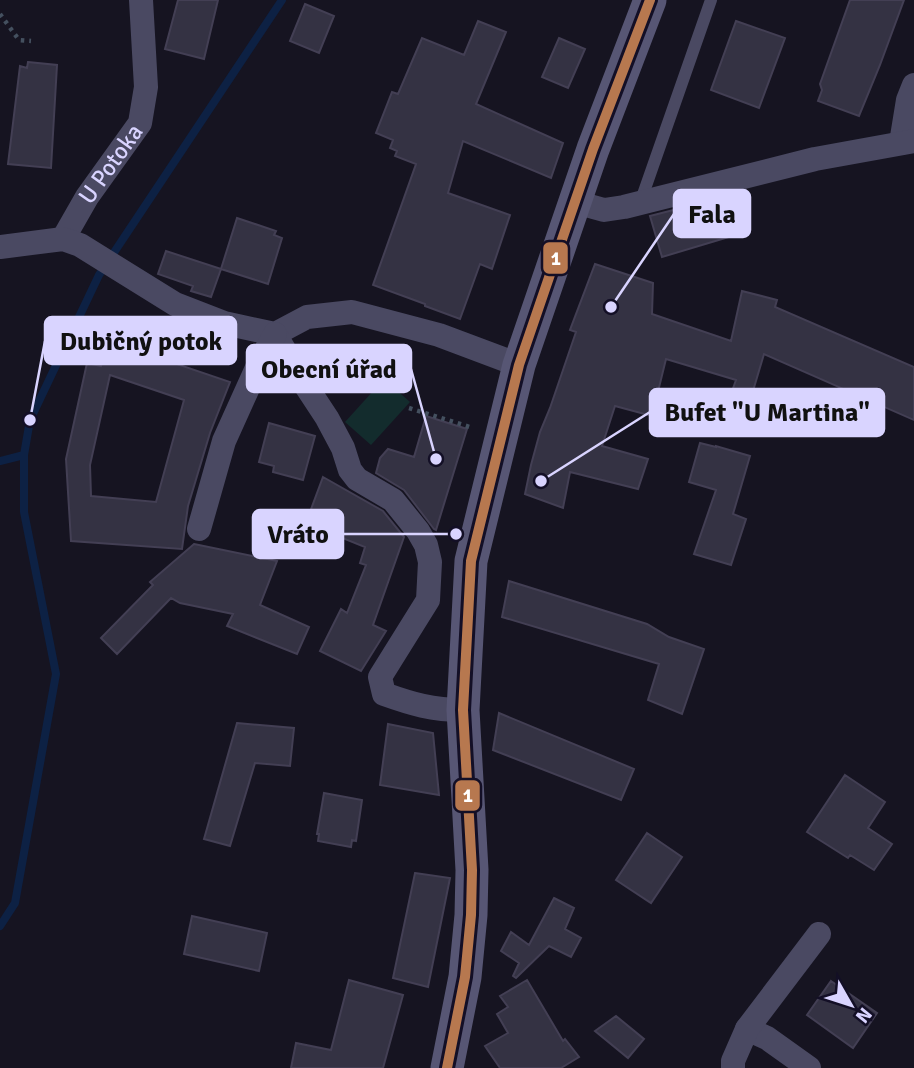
<svg xmlns="http://www.w3.org/2000/svg" width="914" height="1068" font-family="Signika,sans-serif">
<rect width="100%" height="100%" fill="#161421"/>
<path fill="#132c2d" d="M384 379 410 402 371 445 345 422Z"/>
<g fill="none" stroke-linecap="round" stroke-linejoin="round">
<path stroke="#0d2144" stroke-width="8" d="M0 461 24 455
M0 926 15 903 56 674 24 512V455L30 420 99 275 282 0"/>
</g>
<path fill="#343243" stroke="#433f54" stroke-width="2" fill-rule="evenodd" d="M178 0H218L204 59 165 49Z
M850 0H904L880 65 859 116 818 101 822 90 820 84Z
M305 4 334 16 319 53 290 41Z
M478 21 506 32 476 104 563 143 551 178 463 141 448 193 510 215 492 269 480 264 460 319 425 306V304L373 285 416 164 395 156 397 151 390 148 393 140 376 133 392 92 398 94 422 38 464 55Z
M736 21 785 38 759 108 711 90Z
M559 38 585 49 568 88 542 77Z
M28 62 57 65 51 168 8 164 20 66 27 68Z
M732 195 742 233 662 257 650 216Z
M237 218 276 231 274 235 282 238 268 284 221 269 211 297 191 291 193 286 158 274 166 251 221 269Z
M595 264 653 283 652 314 731 341 742 291 777 300 775 307 914 367V420L764 354 747 411 727 405 736 380 666 359 652 416 615 406 602 446 648 459 638 489 570 472 563 508 525 494 531 465 540 432 550 408 576 332 570 330Z
M109 341 230 382 210 433 188 506 182 549 71 541 66 459 87 363 101 366ZM110 375 184 400 156 502 91 496 90 465Z
M426 416 467 429 436 530 434 529 404 490 376 473 380 458 388 449 414 457Z
M269 423 315 436 303 480 273 472 274 466 259 462Z
M700 443 716 447V446L750 456 733 514 746 519 731 565 694 554 716 490 689 482Z
M323 477 383 511 404 537 373 625 386 631 361 671 320 651 341 609 347 613 366 565 360 563 365 547 335 535 336 533 307 520Z
M194 544 277 561 260 605 309 627 297 654 227 626 233 614 180 603 171 598 117 654 101 638 153 585 150 582Z
M509 581 647 624 669 637 704 649 682 714 648 700 659 664 502 617Z
M499 713 634 769 621 800 493 750Z
M237 723 294 728 290 766 255 763 230 846 204 839Z
M388 724 433 733 439 795 380 785Z
M845 775 885 802 868 828 892 844 874 870 850 855 848 858 807 832Z
M324 793 362 800 356 841 352 840 351 847 318 841 319 834H317Z
M647 833 682 857 651 903 616 880Z
M415 873 450 878 428 987 393 978Z
M554 898 574 908 565 929 581 938 571 957 549 946 516 978 513 976 519 963 501 951 511 932 529 945Z
M192 916 267 933 259 971 184 954Z
M349 980 403 995 383 1068H291L296 1043 331 1050Z
M527 980 563 1041 565 1039 579 1057 561 1068H500L485 1046 508 1033 497 1014 508 1007 500 996Z
M831 981 877 1013 853 1048 807 1015Z
M616 1016 644 1039 628 1058 595 1031Z"/>
<g fill="none" stroke-linecap="round" stroke-linejoin="round">
<path stroke="#44505f" stroke-width="4.5" stroke-dasharray="3.5 5" stroke-linecap="butt" d="M0 14 19 40 31 41
M409 408 473 428"/>
<path stroke="#4a4962" stroke-width="12" d="M640 203 711 0"/>
<g stroke="#4a4962" stroke-width="24">
<path d="M901 143 908 100 914 85"/>
<path d="M575 202 604 210 624 207 815 159 914 141"/>
<path id="s1" d="M63 239 87 197 140 123 146 87 141 0"/>
<path d="M0 247 63 239 80 245 175 304 224 323 275 334 307 317 352 312 439 335 519 365"/>
<path d="M275 334 300 377 327 418 343 448 350 470 357 479 393 500 418 531 426 545 430 562 428 600 380 677 384 694C412 704 432 710 463 710"/>
<path d="M199 529 224 441 261 359 275 334"/>
<path d="M747 1029 767 1038 809 1068"/>
<path d="M733 1068V1061L747 1029 819 934"/>
</g>
<path stroke="#575674" stroke-width="33" d="M447 1068 465 977 471 915 472 870 463 710 471 561 519 365 593 149 650 0"/>
<g stroke="#130f26" stroke-width="16">
<path id="bus-1" d="M447 1068 465 977 471 915 472 870 463 710 471 561 519 365 593 149 650 0"/>
</g>
<use href="#bus-1" stroke="#b7784f" stroke-width="10"/>
</g>
<g text-anchor="middle" stroke-width="7" stroke-linejoin="round" paint-order="stroke">
<g font-size="24" fill="#d9d4ff" stroke="#130f26">
<text dy="8" stroke="none"><textPath href="#s1" startOffset="89">U Potoka</textPath></text>
</g>
</g>
<path fill="none" stroke="#d9d4ff" stroke-width="2.5" d="M611 307L674 214M30 420L45 341M436 459L411 369M541 481L650 412M456 534L343 534"/>
<g fill="#d9d4ff" stroke="#130f26" stroke-width="2.5">
<circle cx="611" cy="307" r="7"/>
<circle cx="30" cy="420" r="7"/>
<circle cx="436" cy="459" r="7"/>
<circle cx="541" cy="481" r="7"/>
<circle cx="456" cy="534" r="7"/>
</g>
<g fill="#d9d4ff" stroke="#d9d4ff" stroke-width="2.5">
<rect x="674" y="190" width="76" height="47" rx="7"/>
<rect x="45" y="317" width="191" height="47" rx="7"/>
<rect x="247" y="345" width="164" height="47" rx="7"/>
<rect x="650" y="389" width="234" height="47" rx="7"/>
<rect x="253" y="510" width="90" height="48" rx="7"/>
</g>
<g font-size="26" text-anchor="middle" font-weight="bold" fill="#111">
<text x="712" y="223">Fala</text>
<text x="141" y="350">Dubičný potok</text>
<text x="329" y="378">Obecní úřad</text>
<text x="767" y="421">Bufet "U Martina"</text>
<text x="298" y="543">Vráto</text>
</g>
<g stroke="#130f26" stroke-width="2.5">
<rect x="542" y="241" width="27" height="34" rx="7" fill="#b7784f"/>
<rect x="454" y="779" width="27" height="33" rx="7" fill="#b7784f"/>
</g>
<g font-size="19" text-anchor="middle" font-weight="bold" fill="#fff">
<text x="556" y="265">1</text>
<text x="468" y="802">1</text>
</g>
<g transform="translate(851 1005) rotate(129)" stroke="#130f26" stroke-width="5" paint-order="stroke">
<path d="M0-5L12 26L0 18L-12 26Z" fill="#d9d4ff"/>
<text y="-10" font-size="19" font-weight="bold" text-anchor="middle" fill="#d9d4ff">N</text>
</g>
</svg>
